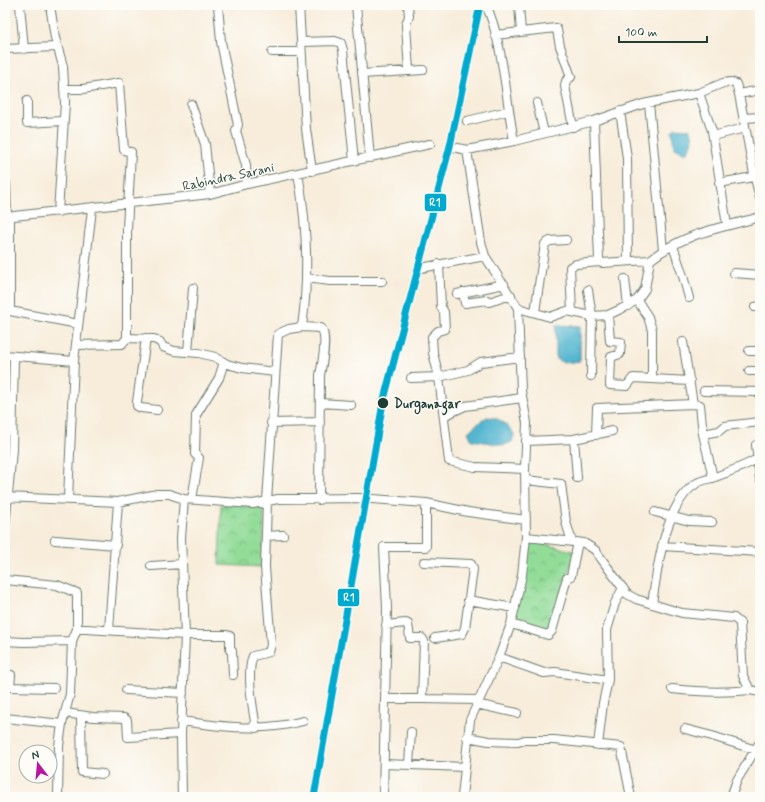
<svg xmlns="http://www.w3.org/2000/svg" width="765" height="802" font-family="Mynerve,sans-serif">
<defs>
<pattern id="park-crowns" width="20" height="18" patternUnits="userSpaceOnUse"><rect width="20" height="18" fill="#92dc98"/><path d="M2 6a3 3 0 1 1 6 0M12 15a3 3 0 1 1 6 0" fill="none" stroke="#77b47d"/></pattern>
</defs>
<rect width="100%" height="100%" fill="#fdfcf7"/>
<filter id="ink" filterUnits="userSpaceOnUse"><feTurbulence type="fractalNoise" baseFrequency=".025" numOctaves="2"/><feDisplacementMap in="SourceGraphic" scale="8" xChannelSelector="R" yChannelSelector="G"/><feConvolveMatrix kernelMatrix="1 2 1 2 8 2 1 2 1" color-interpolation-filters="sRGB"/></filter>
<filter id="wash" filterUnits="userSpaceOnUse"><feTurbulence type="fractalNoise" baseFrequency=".012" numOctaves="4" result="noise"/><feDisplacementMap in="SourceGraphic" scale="16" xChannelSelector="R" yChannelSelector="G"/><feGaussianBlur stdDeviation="0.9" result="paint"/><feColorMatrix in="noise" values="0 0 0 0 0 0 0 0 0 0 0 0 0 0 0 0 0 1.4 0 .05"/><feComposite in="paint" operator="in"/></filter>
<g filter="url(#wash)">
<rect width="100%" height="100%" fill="#f8eddb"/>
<path fill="url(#park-crowns)" stroke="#588c66" d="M221 505H264L263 567 219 565Z
M531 540 575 552 548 632 514 623Z"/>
<path fill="#52b5d0" stroke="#387982" d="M675 128 690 129C695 140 693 145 685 154L674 147 672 131Z
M556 325 580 326V361L564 363 556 359Z
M487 417C501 418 506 424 514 434L512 442 504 445 472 440 468 432 477 424Z"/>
</g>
<g filter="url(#ink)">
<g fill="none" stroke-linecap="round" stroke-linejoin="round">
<g stroke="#6b7b6e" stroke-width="10">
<path id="minor" d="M20 5 24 49
M50 5 55 38 63 66 65 103 58 212
M218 5 221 42 238 125 236 131 246 165 247 184
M299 5 306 129 312 171
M356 5 370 158
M408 5 409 16 406 25 409 71
M486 5C503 41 506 100 514 141
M519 5 521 32
M759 5H760
M495 35 556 28 557 30 560 46 571 77 566 81 565 86 573 127
M302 42 335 41 341 43 343 50 354 161
M5 49 57 47
M272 52H301
M362 74 423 70
M64 89H83L119 83 124 150 131 152 127 229V338
M699 93 712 131 727 225
M739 94 760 90
M27 101V123L63 121
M537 103 544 133
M649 103 663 250
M191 104 205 144 210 194
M620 111 627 158 628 261
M744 118 760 117
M467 121 508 111
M594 121 599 260 602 263 650 260
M713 136 745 128
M453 147 467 150 514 141 594 121 643 104 699 93 723 83 731 82 736 84 739 94 754 174 760 198
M5 183H6L7 217
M719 183 759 176
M10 216V311L78 324
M5 217 210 194 247 184 430 144
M673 246 683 276 689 298
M439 264 441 307 444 312 445 329 438 331 432 337 433 353 439 377 449 461 475 467 525 469
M421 268 485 256
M734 273 760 275
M306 278 330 281H382
M625 279 628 306
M588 290 592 316 591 376
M463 292 465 303 487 300 489 302 511 295
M457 294 504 284
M637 300 648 317 652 330V379L690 381
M755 307 760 306
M518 308 550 317 567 311 592 316 608 315 623 308 637 300 645 289 650 260C684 233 720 228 760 217
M535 312 545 244 550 241 566 240
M572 312 570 267 576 264 600 262
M608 315 610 341 621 342 620 354 611 357 610 385 627 386 633 378 652 379
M302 327 321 328C328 336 322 365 320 375L319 500
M146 338 137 402V406L141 408 157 410
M683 342 693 404
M76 345 122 344 127 338 154 339 160 342 163 347 174 351 199 353 215 357 227 364 242 368 275 372
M749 351H760
M188 352 193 288
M5 355 74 361
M749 371H760
M411 378 439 377 468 370 481 362 520 357
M704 391 760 392
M320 403 351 405
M444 416 465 406 522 398
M271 423 320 422
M596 435 597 408 693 404 700 405 703 434
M574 439 612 431
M526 441 574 439 577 478
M760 444 756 445 760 479
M713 478 703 434 719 431 725 426 760 422
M526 480 561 484 566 522 572 542
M5 497 118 502 157 494H169L184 499 253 504 278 499 359 498 426 503 468 512 526 520
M68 499 74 361 92 209
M192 499 199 458 195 454 196 415 219 378 224 362
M655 512 689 521 712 522
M5 527 12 450 14 357
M266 536 283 535
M526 537 584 543 595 550 627 594 636 599 682 613 734 618 740 623 743 676 750 690 760 692
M55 540 116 545
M662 546 760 552
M424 562 471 564 473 569 465 628 462 634 435 638
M151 566 182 564
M5 580 57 585 77 593V629
M468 600 515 608
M652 604C657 570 665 502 697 483 702 480 709 479 715 477 729 472 743 467 757 459
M511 624 548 635 552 631 567 578 571 576 578 542
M386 625 406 623 408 624 410 638H422L424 641 422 699 478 700
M109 630 118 502
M5 641 24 642 72 641 77 629H86L185 635H227L230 636V650L232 651 233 675
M499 657 544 673 555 672 608 680
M5 674 11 675 10 687 54 688
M672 689C699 692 724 693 750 690
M126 690 183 693
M386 699H422
M476 704 517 713
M65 713 93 717 124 718 127 720 128 737 181 734
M81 716 82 772 103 774
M5 718 62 724
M181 721C222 727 262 732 303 721
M256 728C253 709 246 673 253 656L269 652 271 645 265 567 267 501 278 334 289 329 302 327C309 276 307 224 298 173
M685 729 712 736 756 750
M467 737 489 741 518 742 525 740H554L621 747 631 797
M598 745 603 703 608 680 607 630 615 603 623 588
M384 764 465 767
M409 765 411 732
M58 797 59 746 62 724 70 694 72 641
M182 797 181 734 185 635 181 538 184 499
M383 797 387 608 384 547H426V503
M462 797 470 720 499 657 511 624 522 575 526 537 525 469 527 423 521 391 518 308 485 256 481 242 467 150
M731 797 737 780 760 742"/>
</g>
<use href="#minor" stroke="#fff" stroke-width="8"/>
<g stroke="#fdfcf7" stroke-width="10">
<path id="rail-1" d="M314 797 383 403 450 146 480 5"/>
</g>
<use href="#rail-1" stroke="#00a9ce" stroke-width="7"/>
</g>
</g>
<circle fill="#1f3d34" stroke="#fdfcf7" stroke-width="1.5" cx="383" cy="403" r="6"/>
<g text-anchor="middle" stroke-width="3" stroke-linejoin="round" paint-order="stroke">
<g font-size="13" fill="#1f3d34" stroke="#fdfcf7">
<text transform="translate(228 176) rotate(-12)" y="5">Rabindra Sarani</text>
</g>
<g font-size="13" font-weight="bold" fill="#1f3d34" stroke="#fdfcf7" text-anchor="start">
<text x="394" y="408">Durganagar</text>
</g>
</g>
<g stroke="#fdfcf7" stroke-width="1.5">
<rect x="424" y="193" width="23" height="19" rx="4" fill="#00a9ce"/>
<rect x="337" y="588" width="23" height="19" rx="4" fill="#00a9ce"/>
</g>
<g font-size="11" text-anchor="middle" font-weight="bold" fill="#fff">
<text x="435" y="206">R1</text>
<text x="349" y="601">R1</text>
</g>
<rect width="765" height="802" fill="none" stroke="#fdfcf7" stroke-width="20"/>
<g transform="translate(38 764) rotate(344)"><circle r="19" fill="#fdfcf7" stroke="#a4b0a9"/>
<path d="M0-3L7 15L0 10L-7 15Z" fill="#b5179e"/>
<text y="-6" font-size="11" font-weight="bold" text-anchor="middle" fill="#1f3d34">N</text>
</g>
<path d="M619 36v6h88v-6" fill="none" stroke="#1f3d34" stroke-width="2"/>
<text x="625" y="36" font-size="12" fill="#1f3d34" stroke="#fdfcf7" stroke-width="3" paint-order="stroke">100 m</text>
</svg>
